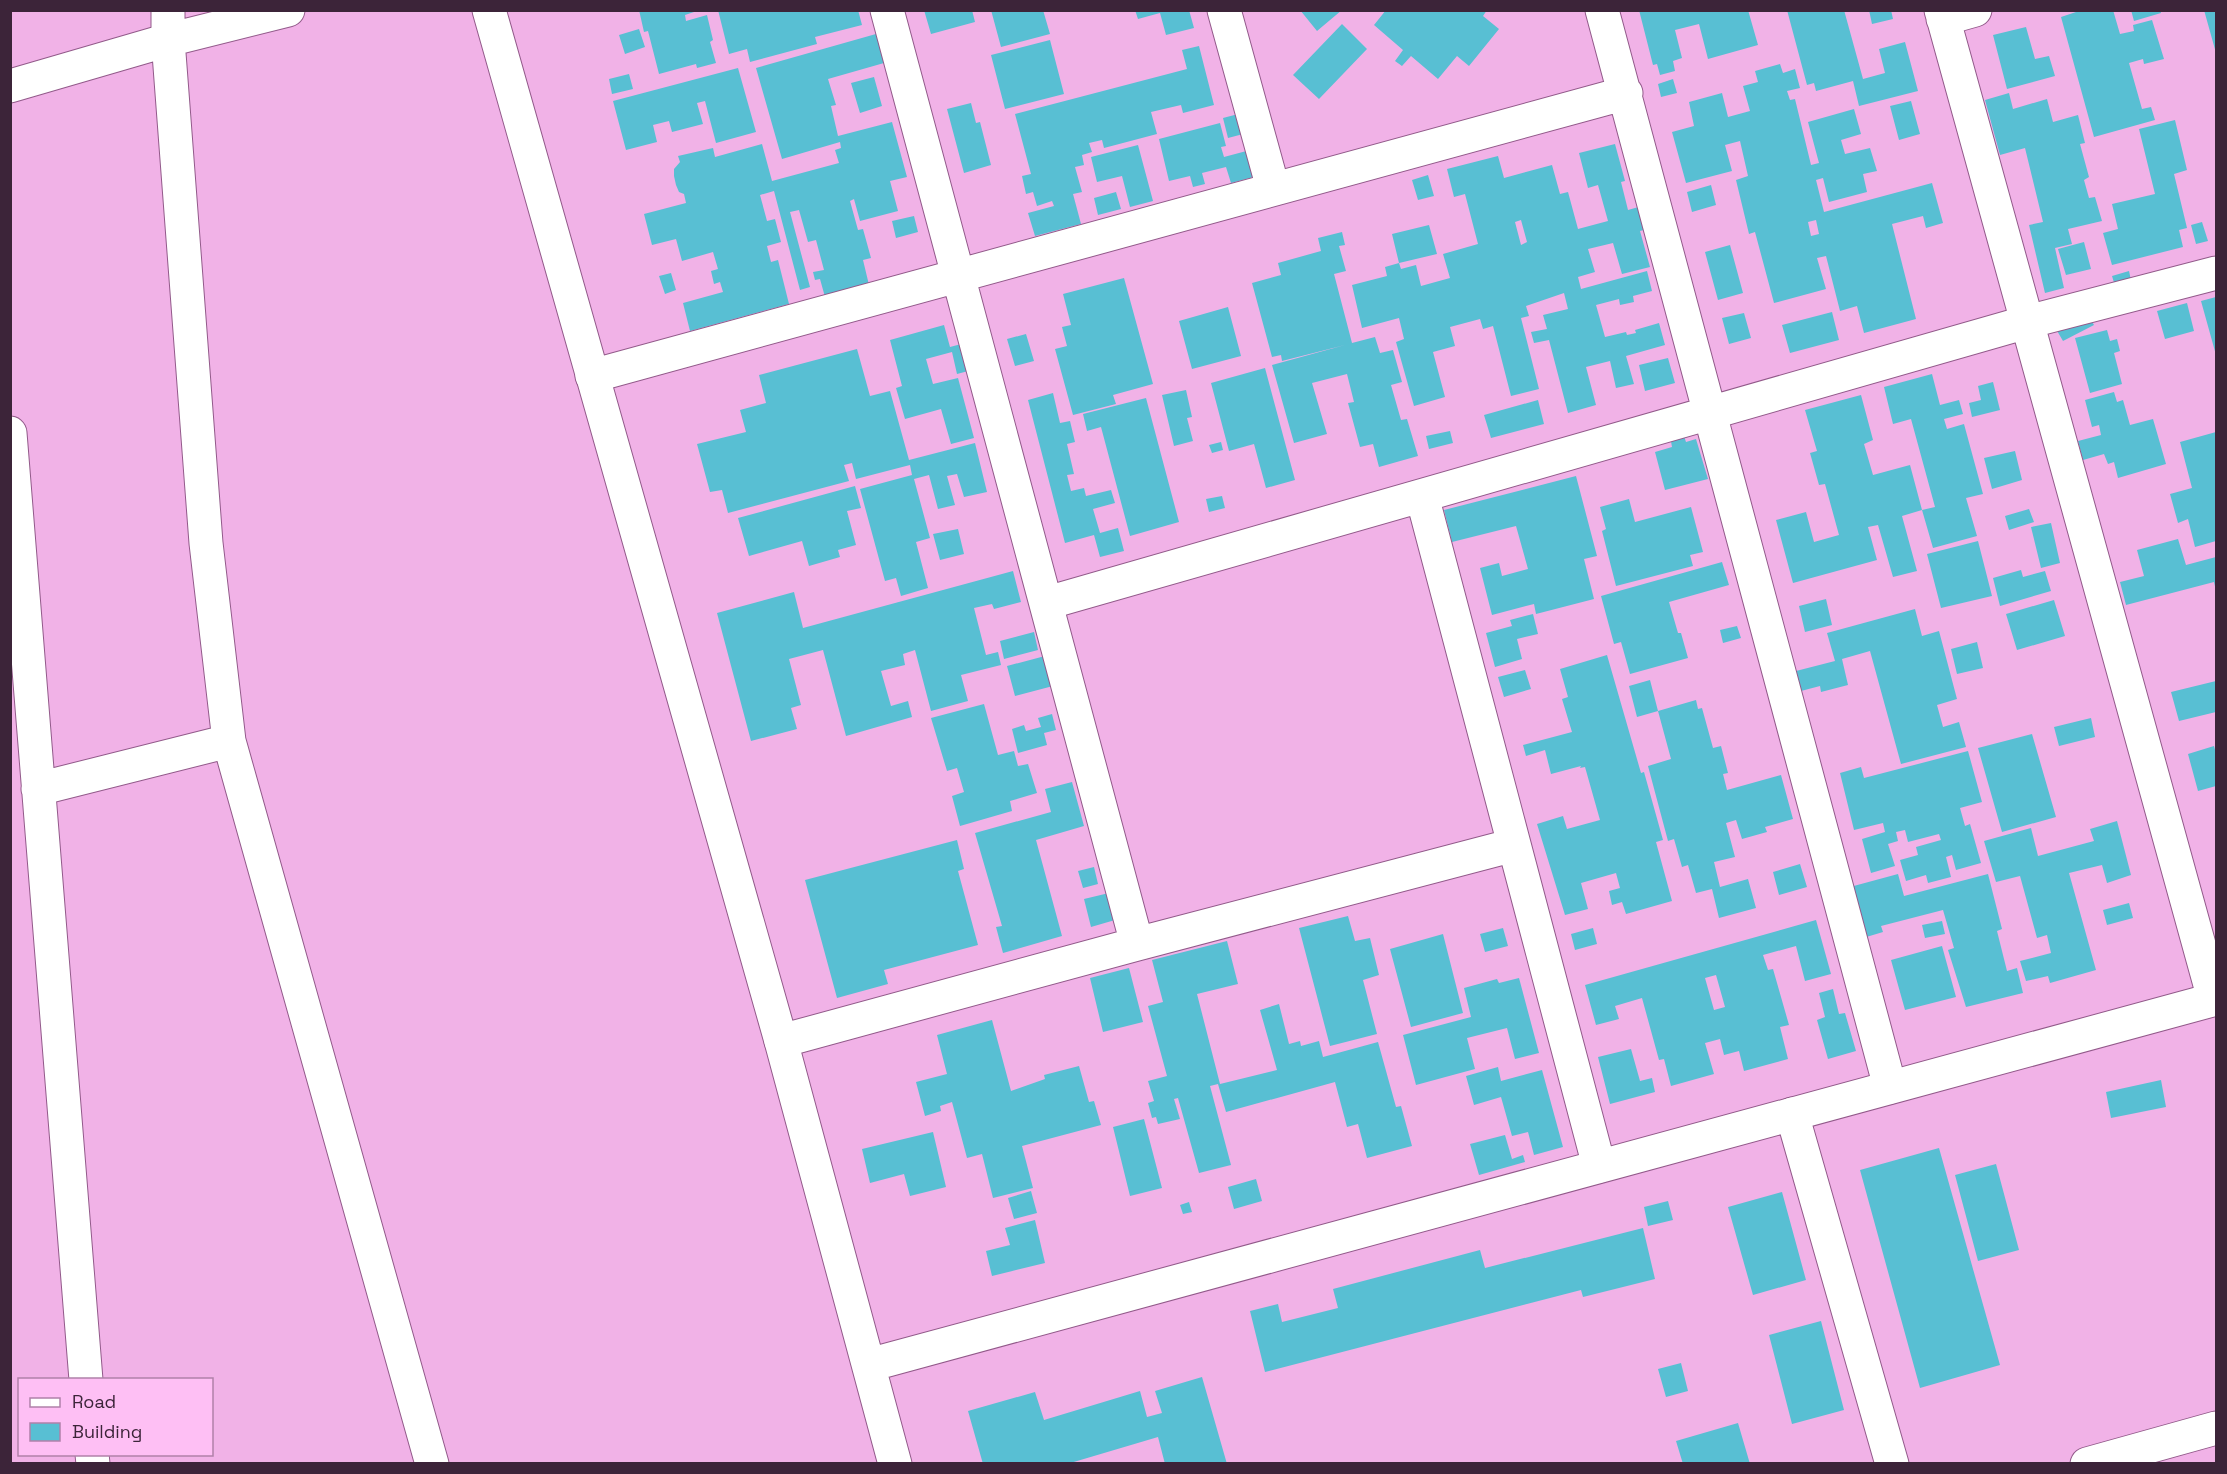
<svg xmlns="http://www.w3.org/2000/svg" width="2227" height="1474" font-family="'Space Grotesk',sans-serif">
<rect width="100%" height="100%" fill="#f1b2e7"/>
<path fill="#58bfd3" fill-rule="evenodd" d="M639 10H700L685 15 686 21 707 15 713 40 710 42 716 63 697 68 696 64 659 74 648 31 644 32Z
M718 10H858L862 25 815 37 817 44 750 62 747 49 729 54Z
M924 10H972L975 22 931 34Z
M991 10H1043L1050 34 1001 47Z
M1135 10H1189L1194 28 1166 35 1160 13 1138 19Z
M1300 10H1342L1317 31Z
M1386 10H1487L1483 16 1499 29 1469 66 1457 56 1438 79 1411 56 1402 66 1395 61 1403 50 1374 25Z
M1639 10H1748L1758 45 1708 59 1699 24 1675 30 1682 58 1673 61 1675 71 1660 75 1657 64 1653 65Z
M1787 10H1844L1863 79 1885 73 1879 49 1905 42 1918 91 1859 106 1853 81 1816 91 1814 83 1807 85Z
M1869 10H1891L1893 19 1872 24Z
M2082 10H2113L2120 34 2134 31 2133 25 2152 20 2164 59 2144 64 2143 59 2129 63 2142 109 2151 107 2155 120 2094 137 2061 17Z
M2131 10H2160L2161 13 2134 21Z
M2204 10H2216V53Z
M1342 24 1367 49 1319 99 1293 75Z
M2026 27 2035 59 2049 56 2055 76 2007 89 1993 35Z
M639 29 645 47 625 54 619 35Z
M883 32 891 61 828 79 836 105 831 106 838 136 892 122 907 177 890 181 898 211 860 221 854 199 850 201 858 230 863 229 871 258 863 260 869 285 825 297 820 279 815 280 813 272 824 270 816 240 808 242 799 210 790 212 810 287 800 290 774 191 760 195 767 221 775 219 781 242 767 246 771 262 778 260 789 304 690 331 683 303 723 292 720 282 714 284 711 271 718 269 713 252 682 261 676 239 652 245 644 214 686 203 684 194 679 192 676 185 674 176V169L680 162 678 156 713 148 715 157 762 144 772 181 839 163 835 150 841 148 840 142 782 159 756 68Z
M1050 40 1064 94 1005 109 991 55Z
M1199 46 1214 105 1183 113 1181 105 1151 112 1157 134 1104 148 1102 140 1089 143 1092 152 1082 155 1084 165 1075 167 1082 192 1073 194 1081 224 1035 236 1028 213 1054 206 1052 201 1037 206 1033 192 1026 194 1022 176 1031 174 1015 114 1187 69 1182 50Z
M1780 64 1783 73 1795 69 1800 88 1787 91 1790 100 1795 99 1811 165 1819 163 1808 122 1854 109 1861 134 1841 140 1845 154 1870 148 1877 171 1863 174 1867 192 1829 202 1823 178 1816 180 1824 212 1932 183 1943 223 1926 228 1923 216 1892 224 1916 319 1864 333 1857 306 1840 311 1826 256 1817 258 1826 289 1774 303 1755 232 1749 234 1736 180 1748 176 1740 141 1725 145 1732 171 1686 183 1672 132 1694 126 1689 102 1722 93 1728 117 1750 111 1743 86 1758 82 1755 71ZM1816 220 1819 234 1811 236 1808 222Z
M738 68 756 132 716 143 705 101 697 103 703 124 672 132 669 121 653 125 657 142 626 150 613 101Z
M629 74 633 89 612 94 609 79Z
M874 77 882 106 860 113 851 83Z
M1673 79 1677 93 1661 97 1658 84Z
M2009 93 2013 109 2047 99 2053 122 2078 115 2085 143 2080 144 2089 177 2084 180 2089 198 2095 197 2102 221 2068 229 2072 244 2055 248 2064 288 2045 293 2029 225 2043 222 2025 148 2000 155 1985 100Z
M1911 101 1920 134 1899 140 1890 106Z
M971 103 976 123 980 122 991 165 964 173 947 109Z
M1242 113 1247 133 1228 138 1223 118Z
M2175 120 2187 170 2174 174 2187 228 2179 230 2183 247 2112 265 2103 233 2118 229 2112 204 2155 194 2139 129Z
M1220 123 1226 146 1221 147 1224 157 1254 149 1261 175 1231 183 1226 167 1202 173 1205 184 1193 187 1190 176 1169 181 1159 139Z
M1615 144 1625 181 1621 182 1628 210 1649 204 1655 227 1640 231 1650 267 1622 274 1613 243 1588 249 1595 272 1578 277 1581 289 1647 271 1652 291 1633 296 1634 302 1620 305 1619 299 1596 305 1605 337 1626 332 1627 335 1636 333 1635 330 1659 323 1665 345 1626 356 1634 384 1616 388 1610 361 1586 367 1596 405 1568 413 1549 340 1534 343 1531 332 1547 329 1543 315 1568 309 1564 293 1526 306 1529 316 1521 318 1539 389 1511 396 1493 326 1483 329 1480 319 1450 327 1455 346 1433 352 1445 397 1414 406 1396 342 1404 339 1399 318 1362 328 1352 285 1387 276 1385 267 1399 263 1401 269 1416 265 1421 286 1450 278 1443 254 1478 244 1465 194 1454 197 1447 169 1498 156 1504 178 1552 165 1560 194 1568 192 1578 229 1608 221 1598 185 1588 188 1579 153ZM1521 220 1527 242 1521 245 1515 222Z
M1138 145 1153 201 1130 207 1122 176 1097 182 1091 157Z
M1428 175 1434 196 1418 200 1412 180Z
M1711 185 1716 205 1692 212 1687 192Z
M1116 192 1121 209 1098 215 1094 198Z
M914 216 918 232 896 238 892 221Z
M2202 222 2208 241 2196 244 2191 225Z
M1429 225 1437 254 1399 263 1392 234Z
M1342 232 1345 245 1339 246 1346 271 1334 274 1352 343 1375 337 1380 353 1393 350 1402 382 1391 385 1401 420 1407 419 1418 456 1379 467 1373 444 1360 447 1348 403 1354 402 1347 374 1312 383 1327 434 1294 443 1272 365 1345 345 1282 361 1281 355 1272 357 1252 283 1281 275 1278 263 1321 251 1318 238Z
M2084 242 2091 269 2066 275 2058 249Z
M1730 245 1743 293 1718 300 1705 252Z
M2129 271 2132 285 2116 289 2112 276Z
M671 273 676 290 665 294 659 276Z
M1124 278 1153 384 1113 395 1116 404 1073 415 1055 349 1067 346 1062 327 1071 325 1063 294Z
M2216 297V355L2201 301Z
M2187 303 2194 331 2165 339 2157 311Z
M1228 307 1241 356 1192 369 1179 321Z
M1832 312 1839 340 1790 353 1782 325Z
M2086 312 2094 325 2063 341 2056 329Z
M1744 313 1751 338 1729 344 1722 318Z
M944 325 950 347 965 343 972 370 957 374 952 352 926 359 933 384 958 378 974 438 951 444 941 409 905 419 896 388 902 386 890 340Z
M2107 330 2110 341 2117 339 2120 351 2114 353 2122 384 2090 393 2075 338Z
M1026 334 1034 361 1015 366 1007 339Z
M857 349 870 396 890 391 909 460 975 443 987 492 964 497 957 474 947 476 955 505 938 509 929 475 914 479 930 538 916 542 928 588 901 596 896 578 885 581 860 489 912 475 910 465 856 479 852 463 844 465 849 481 728 513 722 490 710 492 697 444 746 432 740 410 766 403 759 375Z
M1668 358 1675 383 1645 391 1639 365Z
M1265 368 1295 480 1266 488 1254 444 1229 451 1211 383Z
M1932 374 1940 405 1959 400 1963 414 1944 419 1947 429 1964 424 1983 494 1966 498 1977 536 1933 548 1922 510 1935 507 1911 419 1893 424 1884 387Z
M1993 382 2000 410 1972 417 1969 403 1981 400 1978 386Z
M1186 390 1192 417 1187 418 1193 441 1174 446 1162 395Z
M2114 392 2117 402 2123 400 2130 425 2153 419 2166 464 2118 478 2114 462 2108 464 2104 454 2083 460 2078 441 2101 435 2099 425 2092 427 2085 400Z
M1053 393 1060 423 1070 421 1075 442 1067 444 1074 474 1067 475 1071 491 1084 488 1086 496 1111 490 1115 503 1093 509 1100 533 1118 528 1124 551 1100 557 1094 535 1065 543 1028 400Z
M1861 395 1873 440 1864 444 1873 475 1910 465 1922 510 1902 516 1917 571 1893 577 1878 525 1868 527 1877 560 1793 583 1776 520 1806 512 1814 542 1839 535 1825 484 1819 485 1810 453 1817 451 1805 410Z
M1146 398 1179 522 1130 536 1101 427 1087 431 1083 414Z
M1538 400 1544 424 1491 438 1484 415Z
M1450 431 1453 443 1429 449 1426 436Z
M2216 432V541L2195 547 2188 519 2178 523 2170 494 2192 488 2180 442Z
M1683 433 1686 442 1696 439 1708 479 1665 490 1655 452 1672 447 1670 436Z
M1221 442 1223 450 1212 453 1209 445Z
M2015 451 2022 480 1992 489 1984 458Z
M1576 476 1597 556 1584 559 1594 599 1536 614 1534 604 1492 615 1480 568 1499 563 1502 576 1528 569 1516 526 1452 542 1444 510Z
M855 486 861 508 847 511 856 545 838 550 840 557 809 566 802 541 749 556 738 518Z
M1222 496 1225 508 1209 512 1206 499Z
M1629 499 1635 522 1691 507 1703 552 1690 555 1693 566 1616 586 1602 531 1606 529 1600 507Z
M2029 509 2034 522 2009 530 2005 516Z
M2051 523 2060 563 2041 568 2031 527Z
M958 529 964 554 940 560 933 534Z
M2178 539 2186 565 2216 557V591L2214 582 2126 605 2120 582 2144 576 2137 550Z
M1978 541 1992 596 1941 608 1927 554Z
M1722 562 1729 585 1669 602 1678 633H1681L1688 658 1630 674 1621 642 1614 644 1601 596Z
M2021 570 2023 577 2045 571 2051 591 2000 606 1993 578Z
M1013 571 1021 602 994 609 992 604 974 608 986 655 998 652 1001 665 961 675 968 701 931 711 915 650 903 654 905 665 881 671 891 706 908 701 912 717 846 736 823 650 789 659 801 705 791 708 797 729 751 741 717 613 794 592 803 628Z
M1826 599 1832 625 1805 632 1799 606Z
M2054 600 2065 636 2017 650 2006 614Z
M1915 609 1922 636 1939 631 1957 699 1937 705 1943 727 1959 722 1966 747 1901 764 1870 651 1842 659 1848 685 1821 692 1820 686 1801 691 1796 671 1835 661 1827 633Z
M1533 614 1538 634 1517 639 1522 659 1495 667 1486 633 1512 626 1510 620Z
M1737 626 1741 638 1723 643 1720 630Z
M1034 632 1038 650 1004 659 1000 641Z
M1977 642 1983 668 1957 674 1951 649Z
M1607 655 1641 773 1644 772 1663 840 1656 842 1672 901 1626 914 1622 902 1612 905 1609 891 1620 888 1616 873 1581 883 1588 909 1565 915 1537 824 1563 816 1567 829 1600 820 1585 767 1580 768 1581 766 1551 774 1545 750 1526 756 1523 745 1572 732 1562 699 1568 697 1560 669Z
M1045 656 1053 686 1015 696 1007 666Z
M1525 670 1531 689 1504 697 1498 677Z
M1650 680 1658 711 1637 717 1629 686Z
M2216 681V712L2179 721 2171 692Z
M1696 700 1698 709 1702 708 1713 748 1721 746 1728 773 1723 774 1727 790 1781 775 1793 819 1765 827 1767 832 1742 839 1736 820 1726 823 1735 857 1714 862 1720 887 1748 879 1756 908 1719 918 1712 889 1696 893 1688 865 1682 867 1674 839 1668 841 1648 766 1671 759 1658 711Z
M984 704 998 755 1014 751 1018 766 1028 764 1037 793 1010 801 1012 811 960 826 952 796 964 792 957 768 947 771 931 718Z
M1052 714 1056 730 1044 733 1047 745 1018 753 1012 729 1024 725 1026 731 1041 727 1038 718Z
M2091 718 2095 737 2059 746 2054 727Z
M2032 734 2056 817 2002 832 1978 748Z
M2214 746 2216 753V786L2198 791 2188 754Z
M1968 751 1982 802 1960 808 1965 826 1970 824 1981 863 1956 870 1952 855 1946 857 1951 877 1928 883 1926 875 1906 881 1900 860 1918 855 1916 847 1941 840 1939 834 1908 842 1905 830 1896 832 1898 841 1888 844 1895 866 1871 873 1862 839 1885 832 1883 823 1854 830 1840 773 1861 767 1864 778Z
M1072 782 1084 826 1036 840 1062 936 1003 953 996 927 1002 926 975 833 1051 812 1045 789Z
M2117 821 2131 875 2107 883 2102 865 2069 873 2096 970 2050 983 2048 976 2026 981 2020 961 2051 953 2047 935 2037 938 2020 876 1996 882 1984 841 2031 828 2038 856 2094 841 2090 829Z
M957 840 964 869 958 871 978 945 884 970 888 984 837 998 805 880Z
M1800 864 1807 887 1779 895 1773 872Z
M1094 867 1098 884 1083 888 1078 871Z
M1898 874 1904 896 1988 874 2002 929 1997 931 2007 971 2017 968 2023 993 1966 1007 1948 950 1954 948 1943 910 1881 926 1883 932 1863 938 1850 887Z
M1109 893 1115 920 1091 927 1084 899Z
M2129 903 2133 918 2107 925 2103 910Z
M1348 916 1355 941 1370 938 1379 975 1363 980 1377 1034 1330 1046 1299 928Z
M1816 920 1831 974 1805 981 1796 946 1763 955 1768 970 1773 969 1789 1025 1780 1027 1788 1059 1744 1071 1739 1051 1724 1055 1720 1039 1705 1043 1714 1074 1671 1086 1664 1059 1659 1060 1642 998 1615 1006 1619 1019 1596 1025 1585 985ZM1716 975 1725 1007 1714 1010 1705 978Z
M1942 921 1945 934 1925 938 1922 925Z
M1503 928 1508 946 1485 952 1480 934Z
M1593 928 1597 944 1575 950 1571 934Z
M1443 934 1463 1013 1411 1027 1390 949Z
M1227 941 1238 984 1197 994 1220 1084 1277 1070 1260 1010 1279 1004 1289 1044 1300 1041 1301 1046 1319 1041 1323 1057 1378 1042 1396 1107 1401 1106 1412 1146 1367 1158 1358 1124 1347 1127 1335 1082 1226 1112 1218 1084 1210 1086 1231 1165 1199 1173 1178 1098 1174 1099 1180 1119 1158 1124 1156 1117 1152 1118 1148 1103 1154 1101 1148 1081 1167 1076 1148 1006 1163 1002 1152 960Z
M1942 946 1956 997 1905 1010 1891 960Z
M1129 968 1143 1022 1103 1032 1090 978Z
M1519 978 1539 1053 1515 1059 1507 1028 1467 1038 1475 1069 1416 1085 1403 1035 1471 1017 1464 988 1497 979 1499 983Z
M1833 989 1839 1014 1845 1013 1856 1051 1828 1059 1817 1020 1825 1017 1819 993Z
M992 1020 1011 1091 1045 1079 1044 1075 1079 1066 1089 1102 1094 1101 1101 1125 1022 1146 1033 1188 993 1198 982 1154 967 1158 952 1102 940 1106 941 1111 925 1116 916 1082 947 1074 937 1035Z
M1631 1049 1640 1081 1652 1078 1655 1092 1610 1104 1598 1057Z
M1498 1067 1501 1081 1542 1070 1563 1147 1534 1155 1528 1132 1512 1136 1501 1097 1474 1105 1466 1076Z
M2161 1080 2166 1107 2111 1118 2106 1092Z
M1144 1119 1162 1188 1130 1196 1113 1127Z
M933 1132 946 1187 910 1196 904 1174 870 1183 862 1149Z
M1505 1135 1512 1159 1523 1155 1525 1162 1479 1175 1470 1144Z
M1939 1148 2000 1365 1920 1388 1860 1170Z
M1996 1164 2019 1250 1978 1261 1955 1175Z
M1256 1179 1262 1201 1234 1209 1228 1187Z
M1031 1191 1037 1213 1014 1219 1008 1198Z
M1782 1192 1806 1280 1753 1295 1728 1207Z
M1668 1201 1673 1220 1648 1226 1644 1207Z
M1189 1202 1192 1212 1183 1214 1180 1205Z
M1035 1220 1045 1263 992 1276 986 1251 1010 1245 1005 1228Z
M1643 1228 1655 1279 1583 1297 1581 1290 1265 1372 1250 1311 1278 1304 1282 1322 1338 1308 1333 1289 1480 1250 1485 1268Z
M1821 1321 1844 1410 1792 1424 1769 1335Z
M1681 1363 1688 1391 1666 1397 1658 1369Z
M1202 1377 1227 1464H1165L1158 1437 1067 1464H983L968 1411 1035 1392 1044 1420 1140 1391 1147 1417 1162 1413 1155 1391Z
M1738 1423 1750 1464H1683L1676 1441Z"/>
<g fill="none" stroke-linecap="round" stroke-linejoin="round">
<g stroke="#925a8a" stroke-width="35">
<path id="minor" d="M168 10V40L206 543 229 741 432 1464
M887 10 1137 944
M1224 10 1273 188
M1602 10 1890 1087
M1941 10 2214 999
M1943 19 1975 10
M10 86 168 40 288 10
M592 376 1626 93
M10 433 86 1380
M1422 496 1599 1166
M1047 603 2027 322 2216 273
M38 789 229 741
M781 1041 1137 944 1514 845
M1792 1114 1892 1464
M92 1454 93 1464
M2087 1464 2216 1428"/>
</g>
<g stroke="#925a8a" stroke-width="35">
<path id="tertiary" d="M489 10 781 1041 895 1464
M869 1365 2216 999"/>
</g>
<use href="#minor" stroke="#fff" stroke-width="33"/>
<use href="#tertiary" stroke="#fff" stroke-width="33"/>
</g>
<rect width="2227" height="1474" fill="none" stroke="#3c2439" stroke-width="24"/>
<rect x="18" y="1378" width="195" height="78" fill="#febff4" stroke="#b081a9" stroke-width="1.5"/>
<rect x="30" y="1398" width="30" height="9" fill="#ffffff" stroke="#b081a9" stroke-width="1.5"/>
<text x="72" y="1408" font-size="18" fill="#3c2439">Road</text>
<rect x="30" y="1423" width="30" height="18" fill="#58bfd3" stroke="#b081a9" stroke-width="1.5"/>
<text x="72" y="1438" font-size="18" fill="#3c2439">Building</text>
</svg>
